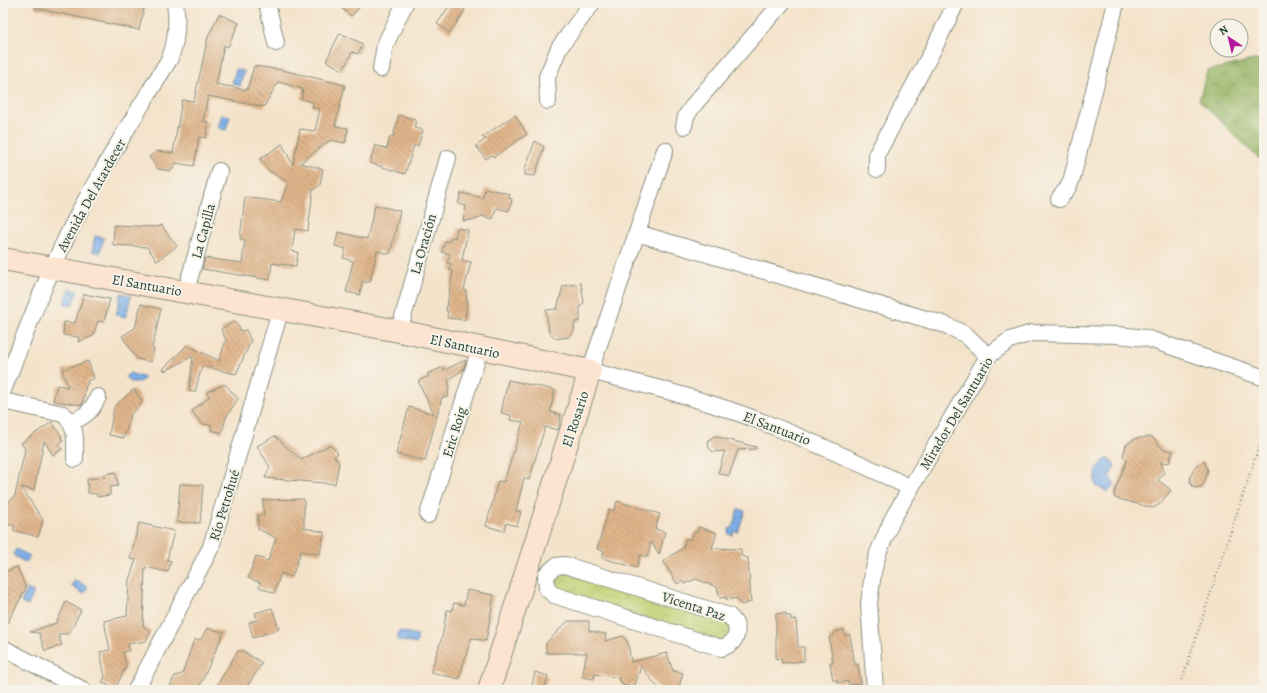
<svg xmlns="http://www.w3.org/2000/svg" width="1267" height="693" font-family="Alegreya,serif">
<defs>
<pattern id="forest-crowns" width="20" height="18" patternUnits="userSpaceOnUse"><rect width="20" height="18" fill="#98b466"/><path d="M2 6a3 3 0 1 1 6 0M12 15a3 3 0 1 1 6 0" fill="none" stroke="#7b9455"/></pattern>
<pattern id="park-crowns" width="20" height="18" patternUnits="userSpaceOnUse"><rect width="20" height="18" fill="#c0d275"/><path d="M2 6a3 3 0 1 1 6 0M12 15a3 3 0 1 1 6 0" fill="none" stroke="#a5b566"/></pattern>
<pattern id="water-ripples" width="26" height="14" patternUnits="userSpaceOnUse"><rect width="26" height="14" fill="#7eaee9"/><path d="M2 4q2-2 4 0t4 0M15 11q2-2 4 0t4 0" fill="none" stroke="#678fbe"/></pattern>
<pattern id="building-back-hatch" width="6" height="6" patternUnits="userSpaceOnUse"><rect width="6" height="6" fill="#e0b58b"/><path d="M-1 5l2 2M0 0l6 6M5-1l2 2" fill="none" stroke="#b59472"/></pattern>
</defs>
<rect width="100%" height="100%" fill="#f7f3e8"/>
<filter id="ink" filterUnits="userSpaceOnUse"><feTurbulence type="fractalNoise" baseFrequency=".025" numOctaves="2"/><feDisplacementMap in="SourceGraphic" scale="8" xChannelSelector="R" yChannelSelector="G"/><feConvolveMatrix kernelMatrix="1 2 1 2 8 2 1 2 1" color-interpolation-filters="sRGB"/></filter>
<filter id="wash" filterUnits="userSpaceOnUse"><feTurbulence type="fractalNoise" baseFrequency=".012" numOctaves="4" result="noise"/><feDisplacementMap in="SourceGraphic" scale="16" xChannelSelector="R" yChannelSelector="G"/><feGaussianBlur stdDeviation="0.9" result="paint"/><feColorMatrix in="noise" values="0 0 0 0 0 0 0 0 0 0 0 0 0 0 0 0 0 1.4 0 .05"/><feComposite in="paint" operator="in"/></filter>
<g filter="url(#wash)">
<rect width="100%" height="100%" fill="#f4e3cb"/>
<path fill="url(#forest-crowns)" stroke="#5c784d" d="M1253 60 1264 61V160L1257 157 1199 100 1207 71Z"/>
<path fill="url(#park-crowns)" stroke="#708854" d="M558 571 726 620 732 634 721 641 557 591 552 577Z"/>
<path fill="url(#water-ripples)" stroke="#4e768e" d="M236 69 244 71 240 86 232 83Z
M222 114 230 116 226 130 218 128Z
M95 236 104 238 100 253 92 251Z
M70 288 78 291 72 306 64 303Z
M121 293 131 296 126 317 116 315Z
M130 373 138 376H142L144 379 139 382 132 383 125 377Z
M1106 459H1110L1115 465 1110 476 1115 485 1108 492 1096 486C1093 476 1096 465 1106 459Z
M738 509 745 511 738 532 734 531 733 535 728 534 730 528H733Z
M16 549 30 556 26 563 13 555Z
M75 580 88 587 84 594 71 586Z
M27 589 34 592 28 606 21 603Z
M399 631 418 635 416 644 397 640Z"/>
<g id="blocks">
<path fill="url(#building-back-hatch)" d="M35 3H116L144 9 139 30 35 8Z
M336 3H363L351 16Z
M451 3H456L465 10 450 33 437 24Z
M219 14 239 23 228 47 224 45 216 84 247 90 254 66 282 70 345 85 335 126 348 128 345 143 330 140 300 163 323 169 320 185 313 190 308 231 295 229 292 251 298 252 296 266 272 263 270 280 202 269 205 258 242 263 245 240 240 239 245 197 281 202 288 182 269 171 260 159 282 144 293 165 300 129 315 131 320 109 312 107 313 102 301 99 303 89 278 82 264 107 208 96 203 121 208 122 206 138 199 137 194 166 176 163 171 171 158 169 149 157 157 151 173 153 182 100 194 101 208 37Z
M340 33 363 44 358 54 352 52 343 70 326 61Z
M399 115 416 120 414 128 423 130 418 146 414 145 405 174 370 163 375 145 387 149 390 136 393 137Z
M515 115 527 134 494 157 492 155 486 159 476 146 486 139 482 137Z
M535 141 544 147 535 176 525 175V169Z
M485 188 510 194 509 198 512 199 509 211 496 208 493 219 481 216 478 219 463 221 466 206 458 204 461 193 483 198Z
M375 205 400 211 390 254 377 251 370 282H362L360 295 346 292 353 261 343 258 346 249 335 246 338 232 367 239Z
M114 225 157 227 161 225 177 246 157 261 147 247 113 245Z
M457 228 468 230 462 260 471 262 464 290H466L467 303 465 320 447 318 448 311H446L453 271 449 270 451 264 447 263 450 254 442 252 445 241 449 242 451 237 455 238Z
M581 283 584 303 580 306V321L575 322 574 330 569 337 556 339 549 332 546 310 557 309 563 286Z
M84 294 110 299 104 322 98 321 93 336 78 342 79 337 63 335 64 322 75 323Z
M141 304 161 309 152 348 154 349 151 362 137 359 122 336 135 328Z
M235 321 241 331 246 330 251 341 236 374 202 366 195 392 189 391 193 356 165 371 163 369 187 345 219 361 226 340 221 329Z
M466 360 463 370 448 380 449 384 448 397H442L425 461 396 454 409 407 434 414 418 381 429 376 427 374 443 367 444 370Z
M88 361 94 378 87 381 88 384 86 385 82 405 53 401 57 385 68 387 62 370Z
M508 380 555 390 550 412 561 415 558 430 545 427 529 480 524 478 516 511 521 512 517 526 506 523 504 531 486 526 498 481 504 482 523 422 510 420 511 415 501 413Z
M225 384 238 399 226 417 222 433 211 430V425L202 424 192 411 209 397 207 392Z
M134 389 142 401 140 406 131 414 124 438 109 435 114 407Z
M52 422 62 437 61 438 63 441 58 444 62 449 53 455 44 441 34 490 21 487 43 520 38 537 13 530 15 526 3 523V506L15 496 25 449 21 443Z
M275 436 301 460 330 445 338 453 334 456 339 463 335 484 265 478 270 467 257 446Z
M714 436 756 447V449L738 450 729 476 718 473 725 451 713 452 709 448 708 441Z
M1147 437H1152L1163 449 1173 451 1169 463 1161 462 1164 473 1158 480 1171 490 1160 504 1153 508 1115 498 1114 493 1127 460 1123 456 1126 445 1134 439Z
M1204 461 1208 470 1204 483 1201 487 1194 488 1190 482V478L1195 466Z
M116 472 118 486 110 487V495L97 497V494L88 493 87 479 105 477V474Z
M180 484 203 485 200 523 177 522Z
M304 499V528L324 532 320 554 301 551 292 577 281 573 274 593 259 587 261 583 248 578 256 556 268 561 276 538 258 529V515L264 516 263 500Z
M617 501 660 514 655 529 665 532 659 554 651 542 647 557 640 555 637 568 602 558 604 551 597 549 609 509 614 511Z
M139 523 174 531 167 560 171 561 168 572 145 567 143 626 151 631 146 641 128 644 129 651 123 652 126 667 115 689 102 682 105 677 100 652 110 650 104 621 127 616 129 580 136 560 130 559Z
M699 527 717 533 712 548 741 549V556L748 558 751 602 741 605 737 598 727 600 726 597 720 598 717 587 696 579 684 584 682 581 677 584 663 561 683 548 686 538 691 540 694 532H697Z
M17 567 26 588 3 631V573Z
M467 590 494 595 486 641 471 638 459 679 431 672 442 637 447 610 452 611 454 603 464 605Z
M66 602 81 610 69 634H58L62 645 45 651 39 633 30 632 56 623Z
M272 608 279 629 253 638 249 622 257 620 255 613Z
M786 613V616H791V620L796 619 798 647H804V661L782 663 781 658 776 659V614Z
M568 621H589V631L606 634 605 641 623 636 628 643 631 662 667 653 673 671 683 673 678 690H662L658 688 641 666 635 685 623 686 619 678 595 674 594 679 582 677 587 653H546V643Z
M207 628 224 632 198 690H168L175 676 182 674 194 640 201 639Z
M844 630 845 636 850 635 855 665 858 664 861 683 849 685 848 681 837 683V680H833L830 663H833L829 637 834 636 833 632Z
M238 651H243L262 663 245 690H214Z
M535 672 548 676 544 690H531Z"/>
</g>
</g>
<g filter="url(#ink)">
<use href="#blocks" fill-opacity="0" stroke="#8a9080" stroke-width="1"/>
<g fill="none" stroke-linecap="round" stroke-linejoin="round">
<g stroke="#8a9080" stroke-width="18">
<path id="street" d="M267 3 276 43
M381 69 385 45 405 3
M548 101 547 77 559 48 592 3
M684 126 686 116 696 102 782 3
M665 150 590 371C642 384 694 397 744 415 801 436 856 461 911 488
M877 169V154L935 46 956 3
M1059 199 1069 186 1072 178 1116 3
M637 233 946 325 966 335 988 356
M186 291 219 171
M399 331 448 158
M3 390C25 334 46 278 73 224 102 167 137 113 170 58 177 40 178 23 175 3
M3 401 63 414C78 426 75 442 75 459
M71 421C85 418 92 410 98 397
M428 515 480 349
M565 565 729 616C742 627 738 644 721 648L554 595 547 589 546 575 556 566Z
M3 648 83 690
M136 690 211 547 281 308
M875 690 869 604 873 572 878 553 893 518 988 356 1010 340 1032 333 1118 335 1146 338 1262 377"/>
</g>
<g stroke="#8a9080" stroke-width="24">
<path id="secondary" d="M3 259 399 331 590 371 489 690"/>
</g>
<path stroke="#8a9080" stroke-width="2.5" stroke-dasharray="1 3" stroke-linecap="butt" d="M1182 680 1264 431"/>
<use href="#street" stroke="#fff" stroke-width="16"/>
<use href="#secondary" stroke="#fde4d0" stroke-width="22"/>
</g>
</g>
<g text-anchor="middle" stroke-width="4" stroke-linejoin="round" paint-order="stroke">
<g font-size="14" fill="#1f3d34" stroke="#f7f3e8">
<text transform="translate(91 195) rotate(-61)" y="5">Avenida Del Atardecer</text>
<text transform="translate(203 231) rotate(-75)" y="5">La Capilla</text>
<text transform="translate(423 244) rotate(-74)" y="5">La Oración</text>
<text transform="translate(147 285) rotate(10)" y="5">El Santuario</text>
<text transform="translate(465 346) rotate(12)" y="5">El Santuario</text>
<text transform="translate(956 413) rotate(-59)" y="5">Mirador Del Santuario</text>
<text transform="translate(575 419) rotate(-72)" y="5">El Rosario</text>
<text transform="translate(777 428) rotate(21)" y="5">El Santuario</text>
<text transform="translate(454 432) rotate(-73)" y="5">Eric Roig</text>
<text transform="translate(224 505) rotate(-73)" y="5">Río Petrohué</text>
<text transform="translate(694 606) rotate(18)" y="5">Vicenta Paz</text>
</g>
</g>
<rect width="1267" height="693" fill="none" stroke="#f7f3e8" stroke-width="16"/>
<g transform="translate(1229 38) rotate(325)"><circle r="19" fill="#f7f3e8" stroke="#a1aaa0"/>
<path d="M0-3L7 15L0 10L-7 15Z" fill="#b5179e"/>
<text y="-6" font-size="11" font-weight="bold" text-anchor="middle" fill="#1f3d34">N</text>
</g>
</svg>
